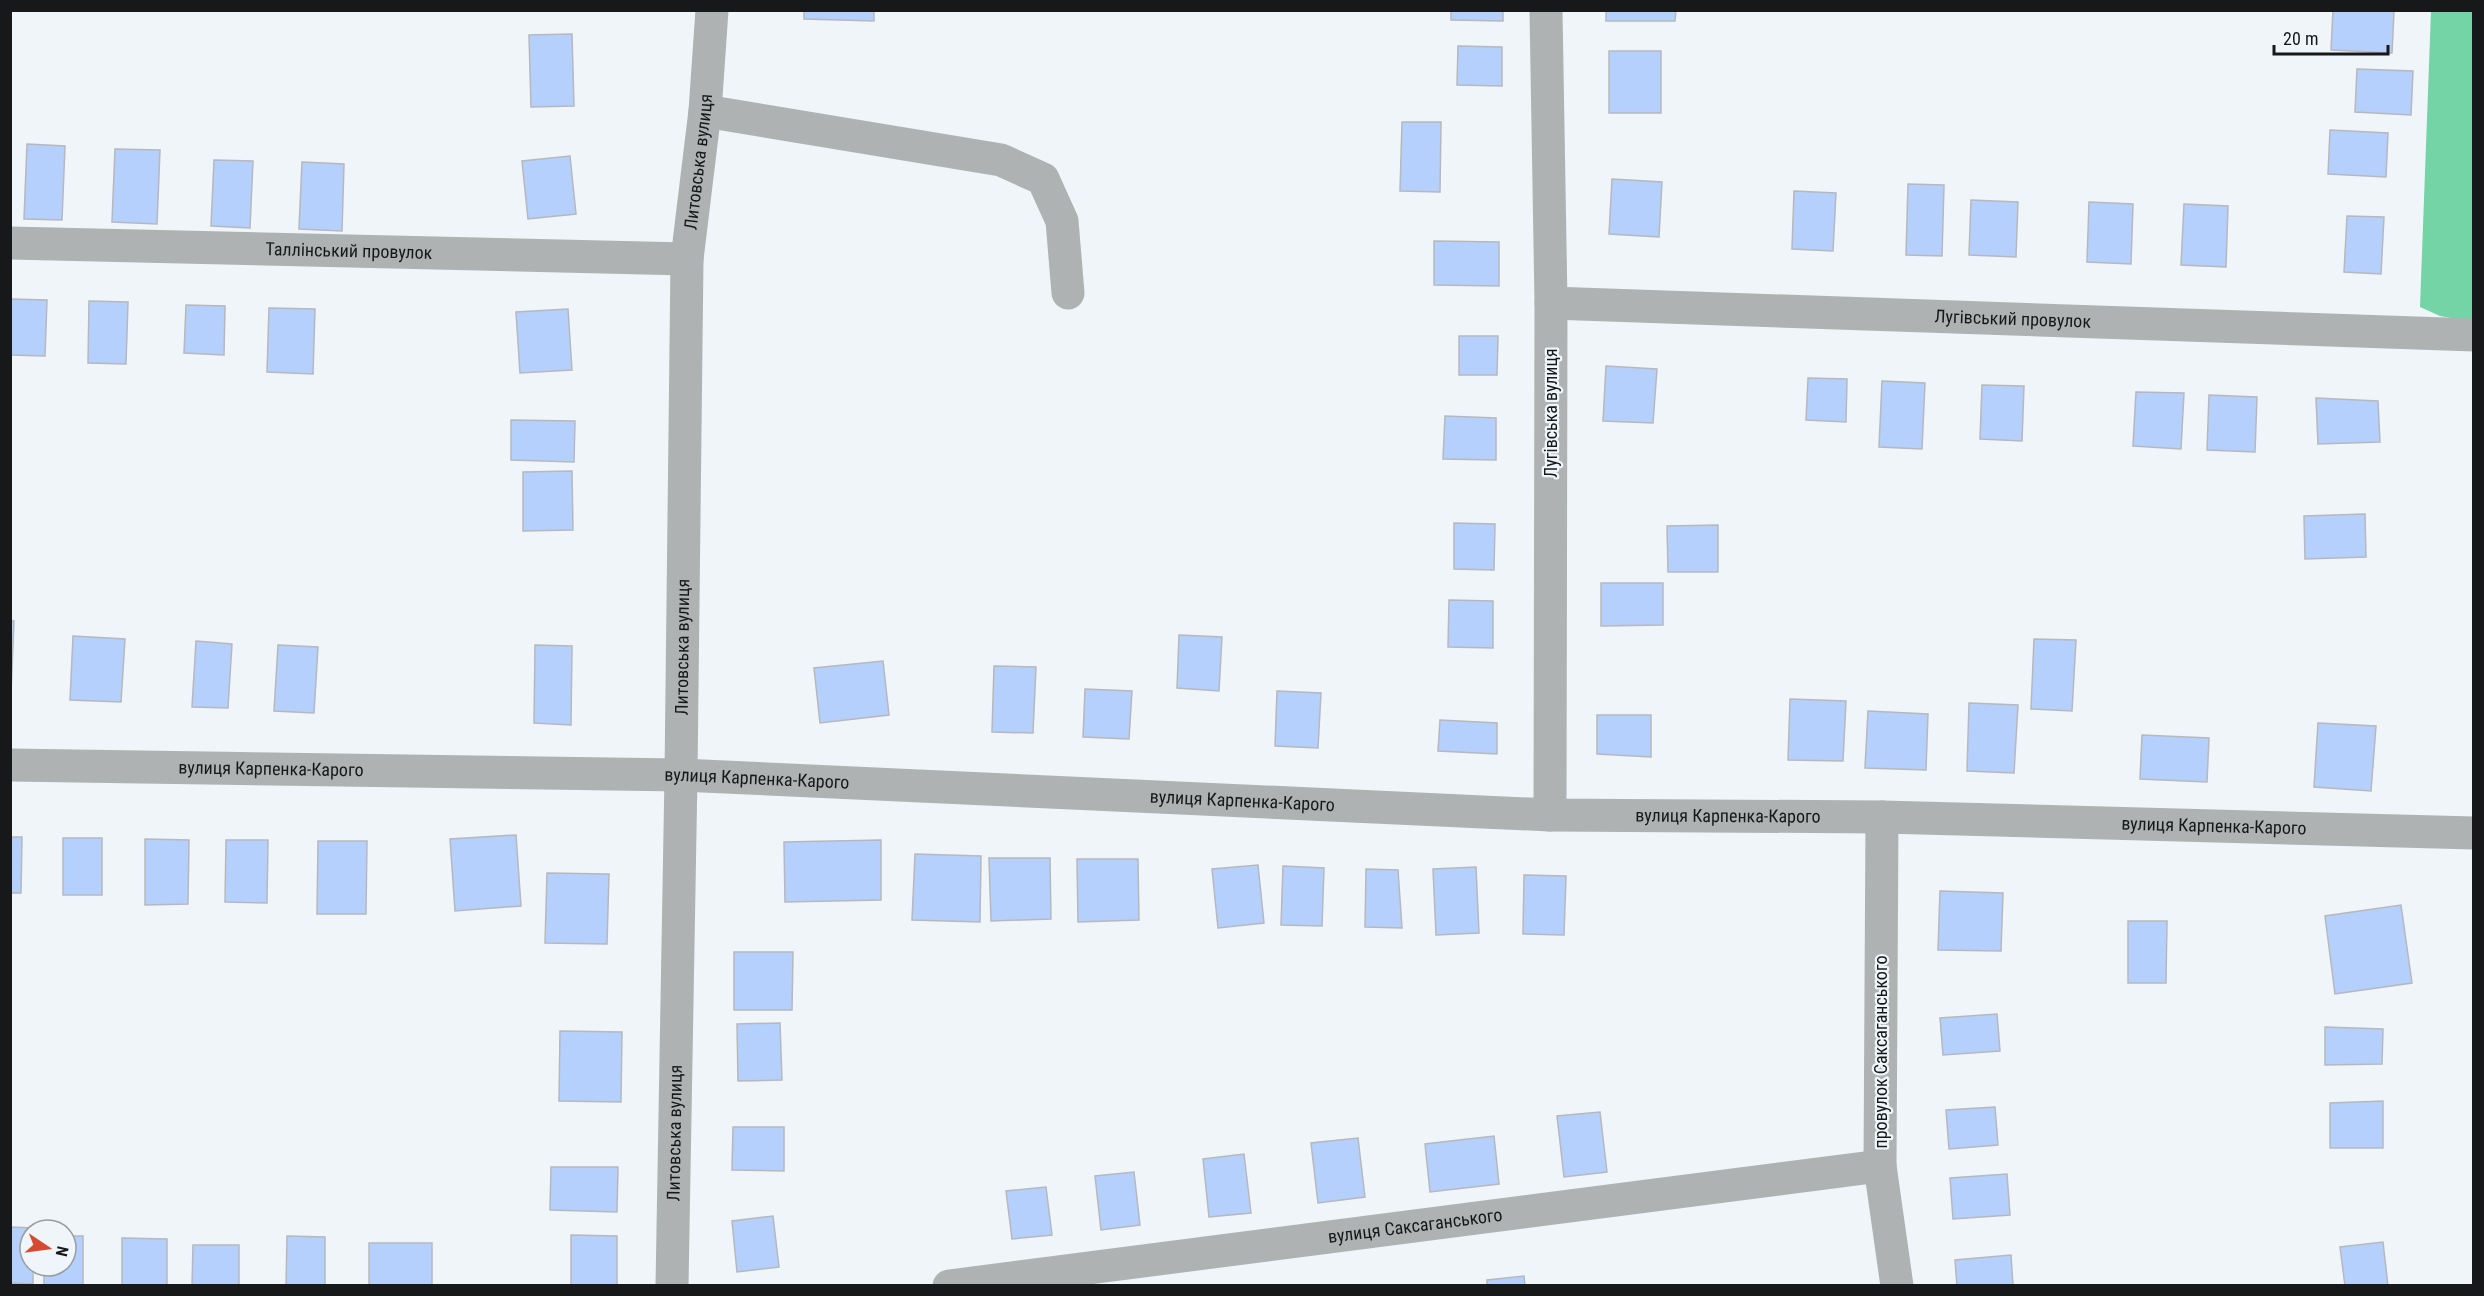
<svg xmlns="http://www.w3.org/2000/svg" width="2484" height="1296" font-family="'Roboto Condensed',sans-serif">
<rect width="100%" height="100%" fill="#eff5f8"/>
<path fill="#74d4a6" d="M2431 11H2473V322L2440 316 2420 307Z"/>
<path fill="#b5d0fc" stroke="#b6b8bd" stroke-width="1.5" d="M804 10H874V21L804 19Z
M1451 10H1503V21L1451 20Z
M1606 10H1676L1675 21H1606Z
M2333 10 2394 11 2392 53 2331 50Z
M572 34 574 106 531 107 529 35Z
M1458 46 1502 47V86L1457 85Z
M1609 51H1661V113H1609Z
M2357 69 2413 71 2411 115 2355 112Z
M1402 122H1441L1440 192 1400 191Z
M2330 130 2388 133 2386 177 2328 174Z
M27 144 65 146 62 220 24 219Z
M115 149 160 150 157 224 112 222Z
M570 156 576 214 528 219 522 161Z
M214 160 253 161 250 228 211 226Z
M302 162 344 164 342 231 299 229Z
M1612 179 1662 182 1659 237 1609 234Z
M1908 184 1944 185 1942 256 1906 255Z
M1794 191 1836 193 1833 251 1792 249Z
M1971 200 2018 202 2016 257 1969 255Z
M2089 202 2133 204 2131 264 2087 262Z
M2184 204 2228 206 2226 267 2181 265Z
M2347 216 2384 217 2381 274 2344 272Z
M1434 241 1499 242V286L1434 285Z
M10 299 47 300 45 356 10 355Z
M89 301 128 302 126 364 88 363Z
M186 305 225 306 224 355 184 353Z
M269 308 315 309 313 374 267 372Z
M568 309 572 370 520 373 516 312Z
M1459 336H1498L1497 375H1459Z
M1606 366 1657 369 1653 423 1603 421Z
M1808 378 1847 379 1846 422 1806 420Z
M1882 381 1925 383 1922 449 1879 447Z
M1982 385 2024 386 2022 441 1980 439Z
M2136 392 2184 393 2181 449 2133 446Z
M2209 395 2257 397 2255 452 2207 450Z
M2316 398 2378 401 2380 442 2318 444Z
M1445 416 1496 418V460L1443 459Z
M511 420 575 421 574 462 511 460Z
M572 471 573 530 523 531V472Z
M2365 514 2366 557 2305 559 2304 516Z
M1454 523 1495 524 1494 570 1454 569Z
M1718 525V572H1668L1667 526Z
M1601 583H1663V625L1601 626Z
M1449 600 1493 601V648L1448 647Z
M10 620 14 621 11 694H10Z
M1179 635 1222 637 1219 691 1177 688Z
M73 636 125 639 121 702 70 700Z
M2034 639 2076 640 2072 711 2031 709Z
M196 641 232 644 228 708 192 707Z
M278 645 318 647 314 713 274 711Z
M535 645 572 646 571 725 534 723Z
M883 661 889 715 820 723 814 668Z
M994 666 1036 667 1033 733 992 732Z
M1085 689 1132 691 1129 739 1083 737Z
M1277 691 1321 693 1318 748 1275 746Z
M1790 699 1846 701 1843 761 1788 760Z
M1969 703 2018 705 2014 773 1967 771Z
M1868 711 1928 714 1926 770 1865 768Z
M1597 715H1651V757L1597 754Z
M1440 720 1497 723V754L1438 751Z
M2318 723 2376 726 2371 791 2314 787Z
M2142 735 2209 738 2207 782 2140 779Z
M516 835 521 906 455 911 450 839Z
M10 837H22L21 893H10Z
M63 838H102V895H63Z
M145 839 189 840 188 904 145 905Z
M226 840H268L267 903 225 902Z
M881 840V900L785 902 784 842Z
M318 841H367L366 914H317Z
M915 854 981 856 980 922 912 920Z
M989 858H1050L1051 919 991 921Z
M1077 859H1138L1139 920 1078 922Z
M1258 865 1264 923 1218 928 1212 869Z
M1283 866 1324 868 1322 926 1281 925Z
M1476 867 1479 933 1436 935 1433 869Z
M1366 869 1398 870 1402 928 1365 927Z
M547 873 609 874 607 944 545 943Z
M1524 875 1566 876 1564 935 1523 934Z
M1940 891 2003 893 2001 951 1938 950Z
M2401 905 2412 983 2335 994 2325 916Z
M2128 921H2167L2166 983H2128Z
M734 952H793L792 1010H734Z
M1997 1014 2000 1051 1943 1055 1940 1018Z
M780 1023 782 1080 738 1081 737 1024Z
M2325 1027 2383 1029 2382 1064 2325 1065Z
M560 1031 622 1032 621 1102 559 1101Z
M2383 1101V1148H2330V1103Z
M1995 1107 1998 1145 1949 1149 1946 1110Z
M1600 1112 1607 1172 1564 1177 1557 1116Z
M733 1127H784V1171L732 1170Z
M1494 1136 1499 1184 1430 1192 1425 1144Z
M1358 1138 1365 1197 1318 1203 1311 1143Z
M1244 1154 1251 1213 1209 1217 1203 1159Z
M551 1167H618L617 1212 550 1210Z
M1134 1172 1140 1225 1101 1230 1095 1176Z
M2007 1174 2010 1215 1953 1219 1950 1178Z
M1046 1187 1052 1235 1012 1239 1006 1191Z
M773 1216 779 1267 737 1272 732 1221Z
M10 1227 34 1228 30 1230V1266H33V1284L10 1283Z
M571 1235 617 1236V1286H571Z
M66 1236H83V1286H44V1266H66Z
M287 1236 325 1237V1286H286Z
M122 1238 167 1239V1286H122Z
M2383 1242 2388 1286H2345L2340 1247Z
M369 1243H432V1286H369Z
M193 1245H239V1286H192Z
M2011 1255 2013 1286H1957L1955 1260Z
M1524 1276 1525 1286H1487V1280Z"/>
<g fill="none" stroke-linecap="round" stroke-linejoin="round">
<g stroke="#afb2b2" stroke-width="33">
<path d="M1546 10 1551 303 1550 815"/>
<path d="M705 111 1001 160 1043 179 1062 221 1068 293"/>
<path id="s1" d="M10 243 687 259"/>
<path id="s2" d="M1551 303 2474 335"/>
<path id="s3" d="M10 765 681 775 1550 815 1882 817 2474 833"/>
<path d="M1882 817 1880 1166 1897 1286"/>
<path id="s4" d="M672 1286 681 775 687 259 705 111 712 10"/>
<path id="s5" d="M949 1286 1880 1166"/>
</g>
</g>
<g text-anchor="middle" stroke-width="4.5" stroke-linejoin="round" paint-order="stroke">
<g font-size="18" fill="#161819" stroke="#eff5f8">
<text dy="6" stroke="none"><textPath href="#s4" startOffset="1125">Литовська вулиця</textPath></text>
<text dy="6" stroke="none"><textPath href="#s1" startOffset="339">Таллінський провулок</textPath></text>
<text dy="6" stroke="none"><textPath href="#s2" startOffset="462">Лугівський провулок</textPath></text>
<text transform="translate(1551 413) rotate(-90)" y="6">Лугівська вулиця</text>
<text dy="6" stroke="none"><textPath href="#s4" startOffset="639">Литовська вулиця</textPath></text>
<text dy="6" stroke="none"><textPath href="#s3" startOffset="261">вулиця Карпенка-Карого</textPath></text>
<text dy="6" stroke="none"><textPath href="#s3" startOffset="747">вулиця Карпенка-Карого</textPath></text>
<text dy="6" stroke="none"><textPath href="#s3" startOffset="1233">вулиця Карпенка-Карого</textPath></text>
<text dy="6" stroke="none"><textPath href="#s3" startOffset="1719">вулиця Карпенка-Карого</textPath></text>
<text dy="6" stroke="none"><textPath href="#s3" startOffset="2205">вулиця Карпенка-Карого</textPath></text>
<text transform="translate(1881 1052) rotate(-90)" y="6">провулок Саксаганського</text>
<text dy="6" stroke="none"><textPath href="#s4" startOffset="153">Литовська вулиця</textPath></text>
<text dy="6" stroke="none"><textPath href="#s5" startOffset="470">вулиця Саксаганського</textPath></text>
</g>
</g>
<rect width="2484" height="1296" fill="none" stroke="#161819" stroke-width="24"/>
<g transform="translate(48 1248) rotate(103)"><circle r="28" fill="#eff5f8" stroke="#989d9f" stroke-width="1.5"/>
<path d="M0-4.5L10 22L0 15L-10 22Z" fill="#d64a2f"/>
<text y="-9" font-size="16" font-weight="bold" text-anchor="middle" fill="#161819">N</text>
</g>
<path d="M2274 45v9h114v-9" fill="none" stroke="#161819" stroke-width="3"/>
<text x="2283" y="45" font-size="18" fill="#161819" stroke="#eff5f8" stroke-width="4.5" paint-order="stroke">20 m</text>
</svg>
